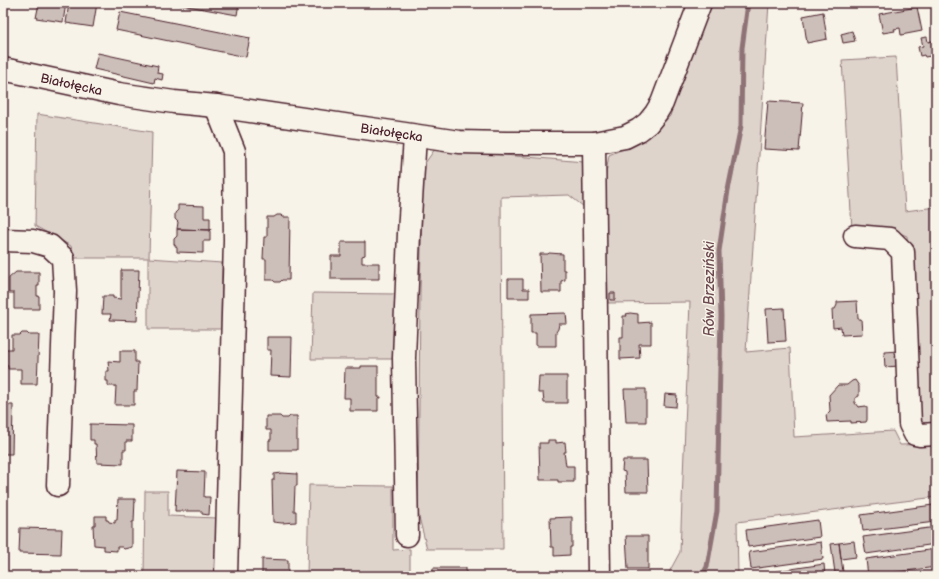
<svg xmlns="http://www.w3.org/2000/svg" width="939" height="579" font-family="'Balsamiq Sans',sans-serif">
<rect width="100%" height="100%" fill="#f7f3e8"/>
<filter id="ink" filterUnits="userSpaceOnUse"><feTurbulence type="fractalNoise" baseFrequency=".025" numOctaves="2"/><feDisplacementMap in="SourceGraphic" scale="8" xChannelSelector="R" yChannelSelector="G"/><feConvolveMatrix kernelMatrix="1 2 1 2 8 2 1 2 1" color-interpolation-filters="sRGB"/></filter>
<g filter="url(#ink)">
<path fill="#ded4cc" stroke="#947a7c" d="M707 3H769L746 352 790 348 794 437 893 431 900 445 936 444V497L737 522 738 576H667L680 552 690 302 608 303 605 180 609 155 650 137 670 116Z
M896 57 905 211 936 207V424L917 425 907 236 897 232 852 229 842 60Z
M37 114 152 132 149 258 222 263 221 329H148V258H74L71 246 35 226Z
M435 149 584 162V207L569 195 501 197 503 549H427L418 513 420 293 423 166Z
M313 293 397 294 394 359H311Z
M309 485 393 486V550L410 549V576H307Z
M145 491H168V516L217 518 215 576H144Z"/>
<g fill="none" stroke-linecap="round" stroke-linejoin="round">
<path stroke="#8e7275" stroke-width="5" d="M702 576 707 567 717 511 721 316 719 251 728 190 741 126 742 48 748 3"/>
</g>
<path fill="#ccbfb9" stroke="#4a1f2b" d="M39 3H66L63 22 36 18Z
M69 3H97L93 27 66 23Z
M171 3H239L237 15Z
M917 7 922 31 901 35 900 28 894 29 895 31 883 33 879 14Z
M120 12 250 38 246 57 116 30Z
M823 12 827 39 807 43 803 16Z
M852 31 855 41 843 43 841 34Z
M927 37 928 42 936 40V55L925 57 924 55 920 56 918 47 923 46 921 38Z
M98 53 158 66 157 73 163 74 162 80 155 78 154 83 94 69Z
M768 101 803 103 799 151 764 149Z
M178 205 204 206V218H210V228L211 230 177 229 178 222 175 219V213L178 210Z
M277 215H281L283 217H290L289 280H282L280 282H275L273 280H266V259H263L264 237H267V217H274Z
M177 229 211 230 210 231V241H203V253L177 252V248L174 244V239L177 236Z
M341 242H365V255L362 256V263H379V279H331V256H341Z
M549 253 563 254V270H565V280L561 281V292H541L540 254H548Z
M121 270H139L137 321 110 320 111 314H102L103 296H113V298L121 299Z
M16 272H39V286H37V296H39V309H14V293H9V278Z
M508 279H523V289H529V298H508Z
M610 293H615V300H610Z
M857 301 858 319H861L862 334 842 335 841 327 833 328 832 309H835L837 305V302Z
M784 308 786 341 768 342 766 309Z
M566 313 567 324H559L558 329 556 332V346H536V333H531V314Z
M630 313 638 314V323L651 322V344H639L640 358 620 359V337H623V316H627L626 314Z
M22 333H27L29 335H39L37 384H21V369H8V366L3 365V349H12V335H20Z
M267 337H292L291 377 270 376 271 350H267Z
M120 351H135V362H138L137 391H134V405H115L116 386H108V381H106V371H109L108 361 120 362Z
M898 351 899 366 885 367 884 352Z
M361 366H378V397H381V398H378V411H350V398H344L345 368H361Z
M539 376H567V403H544L543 393H538Z
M855 380 859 386V396L855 398V403L858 407 866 406 867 408V420L866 422 851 423V421L827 422 826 415 830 411 829 395 838 385H847L852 381Z
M624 389H646V422H626Z
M665 394 677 395 676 407 664 406Z
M3 405H13L12 454H3Z
M266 416H280L282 418H288L290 416H297V450H269V440H271V430H266Z
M90 424 132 425V441H126V450H123V464L97 463 96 444H94V440H90Z
M548 440H556V443L565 442 566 452H564L566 466H574V482H558V480H540L539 443H548Z
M623 460H647L648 492H626L625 472 622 471Z
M177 471 205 472 204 497H210L209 515 202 514V511H175Z
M282 473 297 474V486H295L294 511H296V522L282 523 273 522 272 480H274V474Z
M118 499H135L134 522H132V547L124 549 122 547H117V551L104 550V546L94 545 93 525H95V516H106V520H108L109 522 115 523V520H117Z
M933 505 935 522 863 531 861 515Z
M572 517V547H570V555L554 556V547H551L550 518Z
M818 520 820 537 748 547 746 530Z
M936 527V544L866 554 863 537Z
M20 528 62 529 61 554 19 553Z
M626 536H648V569H628Z
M854 541 856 557 841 559 839 543Z
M821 542 823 559 751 569 749 552Z
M839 543 843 572 835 573 831 544Z
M936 549V567L868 576 866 559Z
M262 559 288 560V574H292V576H263L262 575Z
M824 564 825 576H752V575Z
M433 568H466V576H431H433Z
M547 575H573V576H547Z"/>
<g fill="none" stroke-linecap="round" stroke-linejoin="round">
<g stroke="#4a1f2b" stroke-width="25">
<g id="minor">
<path id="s1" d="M3 69 119 94 174 102 216 106 459 142 506 143H594L625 137 639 130 648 123 656 113 662 103 700 3"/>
<path d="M216 106 234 151 235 240 226 576"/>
<path d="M594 143 599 576"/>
<path d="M855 236 890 239 903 252 910 424 915 434 920 435 936 434"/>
<path d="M3 240 33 241 50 246 63 258 65 291 58 485"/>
<path d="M407 535 404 358 409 233 415 136"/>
</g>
</g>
<use href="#minor" stroke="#f7f3e8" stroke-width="22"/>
</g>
</g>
<g text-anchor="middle" stroke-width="3" stroke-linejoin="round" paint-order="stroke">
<g font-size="13" fill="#4a1f2b" stroke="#f7f3e8">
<text dy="5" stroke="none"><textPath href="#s1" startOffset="70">Białołęcka</textPath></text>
<text dy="5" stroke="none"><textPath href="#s1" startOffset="394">Białołęcka</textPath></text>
</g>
<g font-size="14" font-style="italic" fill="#6c4950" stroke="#f7f3e8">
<text transform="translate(709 289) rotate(-90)" y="5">Rów Brzeziński</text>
</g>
</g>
<rect width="939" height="579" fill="none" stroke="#f7f3e8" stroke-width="16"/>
<rect x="8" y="8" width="923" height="563" fill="none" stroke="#4a1f2b" stroke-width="1.5" filter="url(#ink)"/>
</svg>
